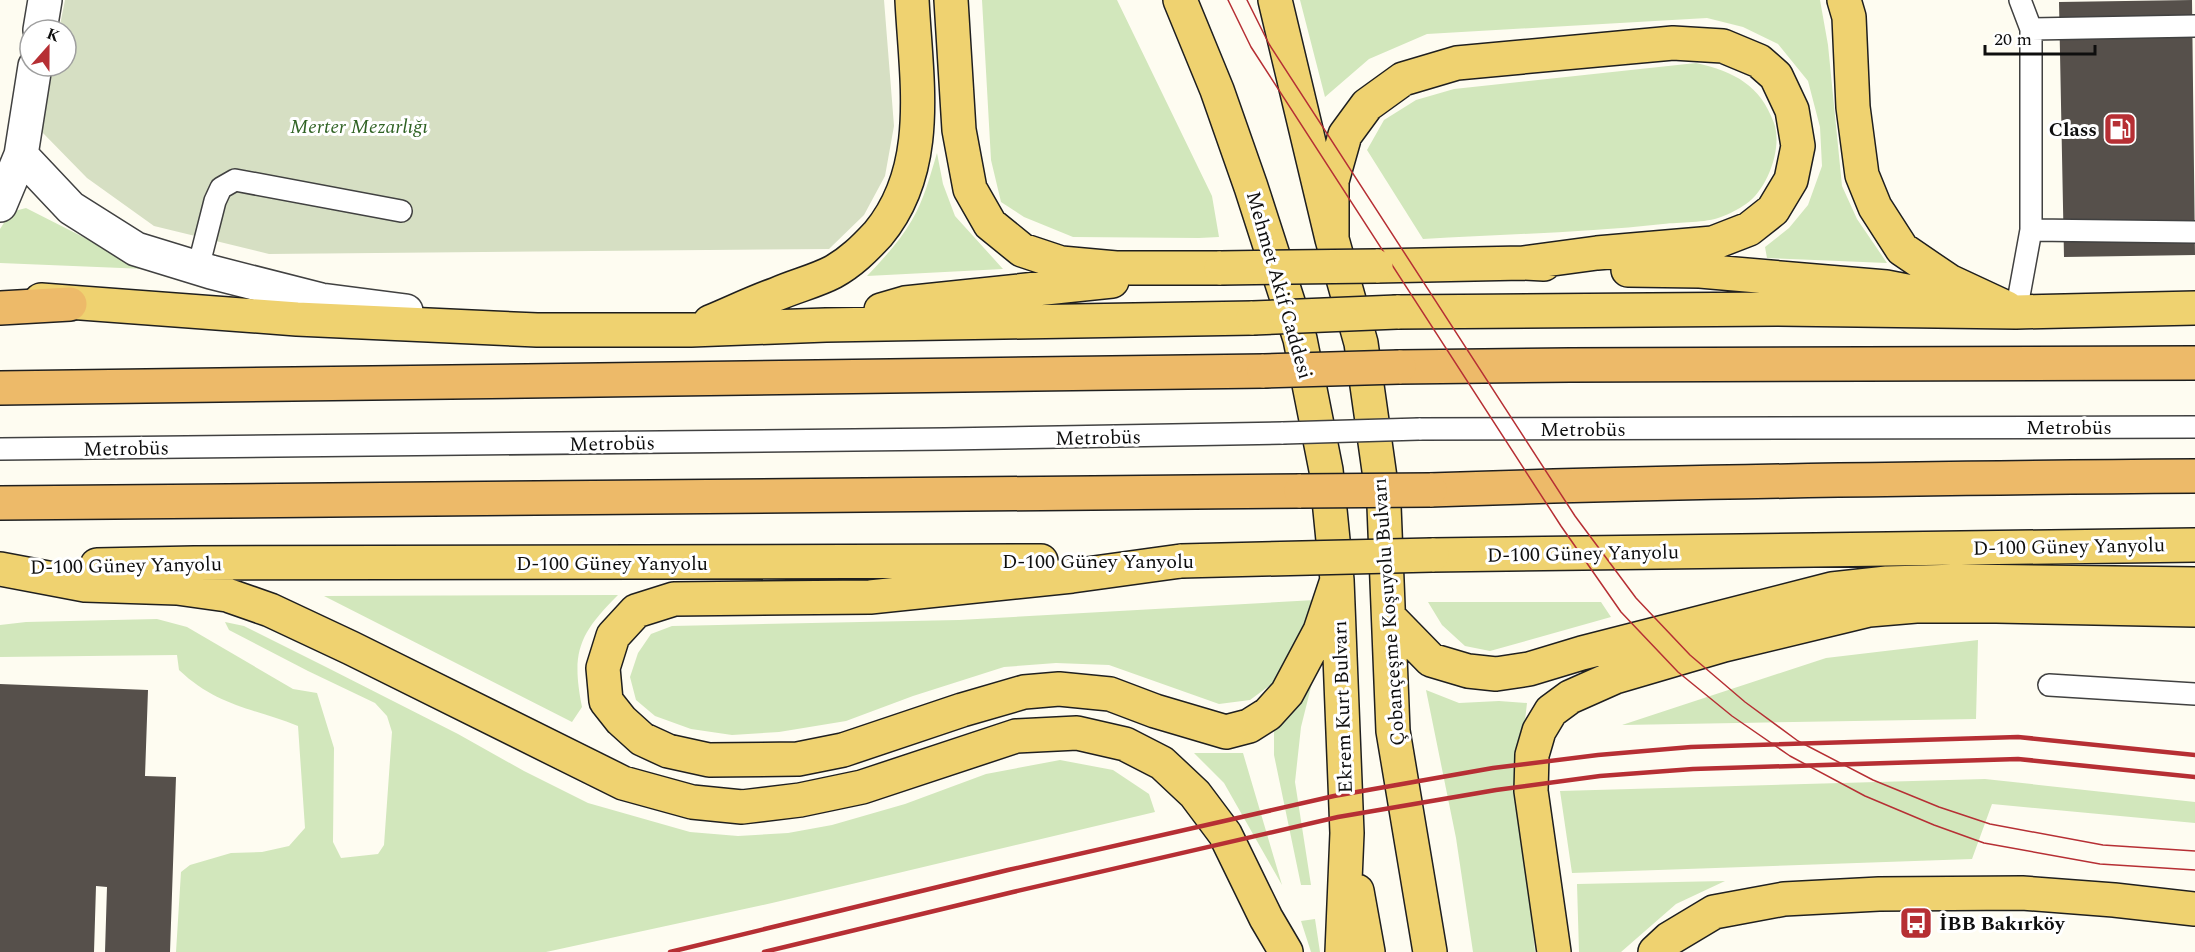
<svg xmlns="http://www.w3.org/2000/svg" width="2195" height="952" font-family="Spectral,serif">
<rect width="100%" height="100%" fill="#fefcf1"/>
<path fill="#d2e7bc" d="M982 0H1117L1212 196 1219 237 1199 238 1073 237 1024 217 1001 202 991 160Z
M1300 0H1820L1828 45 1842 186 1857 219 1887 263 1767 258 1765 247 1789 228 1808 205 1822 166 1820 127 1808 81 1778 44 1743 27 1707 18 1427 34 1369 59 1325 97Z
M1696 63C1735 72 1760 85 1774 123 1783 148 1767 190 1746 204 1739 209 1729 214 1721 217 1706 223 1679 222 1663 224 1583 233 1502 234 1423 239L1367 150 1384 120 1416 100 1454 89Z
M937 153 943 184 955 216 1003 269 867 276C883 259 900 241 912 220 924 200 930 176 937 153Z
M26 208 146 269 0 263V229L11 212Z
M618 595C579 634 571 652 582 707L572 722 324 596Z
M1315 600 1296 643 1273 683 1250 700 1219 704 1109 665 1056 663 1004 667 913 696 846 721 779 732 732 735 691 729 655 716 636 700 630 677 638 653 651 634 672 626 959 620Z
M1428 602H1601L1611 617 1490 651 1465 646 1442 625Z
M157 619 187 627 293 689 317 693 334 748 333 842 341 858 378 854 384 845 392 732 387 716 375 703 308 671 229 630 225 622 244 626 326 667 458 734 524 771 588 803 690 832 738 836 788 833 832 825 905 804 986 774 1060 760 1113 770 1149 794 1155 812 772 903 546 952H176L181 872 190 865 231 853 262 852 289 846 305 828 298 726C252 708 217 706 179 670L177 655 0 657V625L26 622Z
M1978 640 1976 719 1622 725 1826 658Z
M1311 669 1313 679 1301 727 1295 782 1311 885H1301L1274 755V729Z
M1426 690 1459 703 1499 701 1527 703 1519 773 1535 952H1473L1456 838Z
M1194 753H1243L1282 885 1224 783Z
M1985 779 2195 802V823L1992 804 1972 859 1572 873 1560 791Z
M1725 881 1676 904 1621 952H1579L1577 884Z
M1315 919 1320 952H1311L1301 921Z"/>
<path fill="#d6dfc3" d="M65 0H884L894 126 885 176 864 215 829 249 269 254 154 226 87 178 41 131 53 66H66V30H59Z"/>
<path fill="#56504b" d="M2192 0 2195 255 2064 257 2059 2Z
M0 684 148 690 145 776 176 777 170 952H105L107 887 96 886 94 952H0Z"/>
<g fill="none" stroke-linecap="round" stroke-linejoin="round">
<g stroke="#414141" stroke-width="24">
<path id="service" d="M2020 0 2031 29 2195 26
M2031 230V29
M198 268 215 201 221 188 235 180 401 211
M2016 312 2031 230 2195 232
M1419 429 2195 427
M0 449 945 439 1283 433
M2049 685 2195 694"/>
</g>
<g stroke="#414141" stroke-width="36">
<path id="minor" d="M40 30 45 0
M21 155 71 208 136 249 211 272 321 300 406 311
M0 205 21 155 35 66"/>
</g>
<g stroke="#1f1f1f" stroke-width="36">
<path id="primary" d="M951 0 959 130 970 189 990 224 1022 250 1061 263 1116 268H1221
M1180 0 1217 90 1251 187 1300 339 1326 470 1337 580 1347 833 1342 952
M1275 0 1332 239 1361 343 1384 506 1393 731 1430 952
M1844 0 1849 17 1853 107 1862 175 1875 207 1902 249 1949 281 2007 308
M1332 239V181L1345 135 1367 105 1403 79 1457 63 1673 43 1723 46 1759 61 1776 76 1792 110 1798 146 1791 180 1773 210 1749 229 1713 243 1597 253 1523 263
M1376 266 1523 263 1544 264
M1628 270 1700 271 1886 287 1932 296
M41 300 297 319 537 330H691L826 325 1253 318
M881 310 905 303 1112 281
M1397 312 1777 309 2016 312 2195 308
M710 322C732 313 754 302 777 294 795 286 816 281 833 272 851 262 864 249 878 234 933 168 916 80 912 0
M1432 555 2195 545
M1181 561 1072 576 870 597 674 599 636 611 613 636 603 668 606 701 621 720 642 739 668 751 709 760 798 759 843 750 962 710 1024 692 1059 689 1110 694 1155 711 1226 732 1249 726 1268 714 1287 693 1320 631 1337 580
M97 565 194 563 1041 561
M0 569 85 585 177 588 227 595 270 610 351 648 623 783 692 802 742 807 800 800 862 787 1016 736 1077 733 1125 744 1162 763 1195 794 1225 834 1266 918 1286 952
M1389 617 1431 660 1468 671 1496 674 1529 669 1582 653 1832 589 1887 583 1961 581 2195 584
M1357 891 1368 952
M1554 952 1531 791 1532 755 1539 731 1551 711 1570 697 1615 677 1724 645 1869 610 1916 606H1996L2195 610
M1655 952 1669 939 1714 912 1784 899 1879 894 2022 893 2114 900 2195 909"/>
</g>
<g stroke="#1f1f1f" stroke-width="36">
<path id="trunk" d="M0 308 70 304
M1399 367 1570 365 2195 363
M0 388 1264 371
M1430 490C1685 481 1940 478 2195 476
M0 503 1301 491"/>
</g>
<use href="#service" stroke="#fff" stroke-width="21"/>
<use href="#minor" stroke="#fff" stroke-width="33"/>
<use href="#primary" stroke="#efd270" stroke-width="33"/>
<use href="#trunk" stroke="#edba69" stroke-width="33"/>
<path stroke="#b62f34" stroke-width="1.5" d="M1228 0 1251 47 1561 526 1621 612 1678 672 1732 716 1790 756 1865 796 1934 825 1984 843 2100 864 2195 870
M1247 0 1269 44 1575 516 1636 598 1690 655 1745 702 1798 741 1873 780 1939 807 1990 824 2103 845 2195 851"/>
<path stroke="#b62f34" stroke-width="4.5" d="M670 952 1008 870 1334 796 1493 768 1598 755 1691 747 2018 737 2195 755
M764 952 1013 892 1338 817 1496 790 1600 776 1693 769 2018 759 2195 777"/>
<g stroke="#414141" stroke-width="24" stroke-linecap="butt">
<path id="service-bridge" d="M1283 433 1419 429"/>
</g>
<g stroke="#1f1f1f" stroke-width="36" stroke-linecap="butt">
<path id="primary-bridge" d="M1221 268 1376 266
M1253 318 1397 312
M1181 561 1432 555"/>
</g>
<g stroke="#1f1f1f" stroke-width="36" stroke-linecap="butt">
<path id="trunk-bridge" d="M1264 371 1399 367
M1301 491 1430 490"/>
</g>
<use href="#service-bridge" stroke="#fff" stroke-width="21"/>
<use href="#primary-bridge" stroke="#efd270" stroke-width="33"/>
<use href="#trunk-bridge" stroke="#edba69" stroke-width="33"/>
</g>
<defs>
<g id="fuel-square" transform="scale(1.725)"><rect x="-9" y="-9" width="18" height="18" rx="4" fill="#b62f34" stroke="#fff"/><path d="M-5.5-6h7V0h2V4h1.3V-2.5L3-4.5l.8-.8L6-3V5H2.5V1h-1V6h-7ZM-4.2-4.7v3.2H.2V-4.7Z" fill="#fff"/></g>
<g id="bus-square" transform="scale(1.725)"><rect x="-9" y="-9" width="18" height="18" rx="4" fill="#b62f34" stroke="#fff"/><path d="M-5-6H5V4H4V6H2V4H-2V6H-4V4H-5ZM-3.5-4V0h7V-4ZM-3.5 1.2v1.5H-2V1.2ZM2 1.2v1.5H3.5V1.2Z" fill="#fff"/></g>
</defs>
<g fill-rule="evenodd">
<use href="#fuel-square" x="2120" y="129"/>
<use href="#bus-square" x="1916" y="923"/>
</g>
<g text-anchor="middle" stroke-width="6" stroke-linejoin="round" paint-order="stroke">
<g font-size="20" font-style="italic" fill="#2f6223" stroke="#fff">
<text x="359" y="133">Merter Mezarlığı</text>
</g>
<g font-size="20" font-weight="bold" fill="#0e0e0e" stroke="#fff" text-anchor="end">
<text x="2097" y="136">Class</text>
<text x="1939" y="930" text-anchor="start">İBB Bakırköy</text>
</g>
<g font-size="20" fill="#0e0e0e" stroke="#fff">
<text transform="translate(1280 285) rotate(74)" y="7">Mehmet Akif Caddesi</text>
<text x="2069" y="434">Metrobüs</text>
<text x="1583" y="436">Metrobüs</text>
<text transform="translate(1098 437) rotate(-1)" y="7">Metrobüs</text>
<text transform="translate(612 443) rotate(-1)" y="7">Metrobüs</text>
<text transform="translate(126 448) rotate(-1)" y="7">Metrobüs</text>
<text transform="translate(2069 546) rotate(-1)" y="7">D-100 Güney Yanyolu</text>
<text transform="translate(1583 553) rotate(-1)" y="7">D-100 Güney Yanyolu</text>
<text x="1098" y="568">D-100 Güney Yanyolu</text>
<text x="612" y="570">D-100 Güney Yanyolu</text>
<text transform="translate(126 565) rotate(-1)" y="7">D-100 Güney Yanyolu</text>
<text transform="translate(1388 612) rotate(-94)" y="7">Çobançeşme Koşuyolu Bulvarı</text>
<text transform="translate(1342 707) rotate(-92)" y="7">Ekrem Kurt Bulvarı</text>
</g>
</g>
<g transform="translate(48 48) rotate(21)"><circle r="28" fill="#ffffff" stroke="#9f9f9f" stroke-width="1.5"/>
<path d="M0-4.5L10 22L0 15L-10 22Z" fill="#b62f34"/>
<text y="-9" font-size="16" font-weight="bold" text-anchor="middle" fill="#0e0e0e">K</text>
</g>
<path d="M1985 45v9h110v-9" fill="none" stroke="#0e0e0e" stroke-width="3"/>
<text x="1994" y="45" font-size="18" fill="#0e0e0e" stroke="#ffffff" stroke-width="4.5" paint-order="stroke">20 m</text>
</svg>
